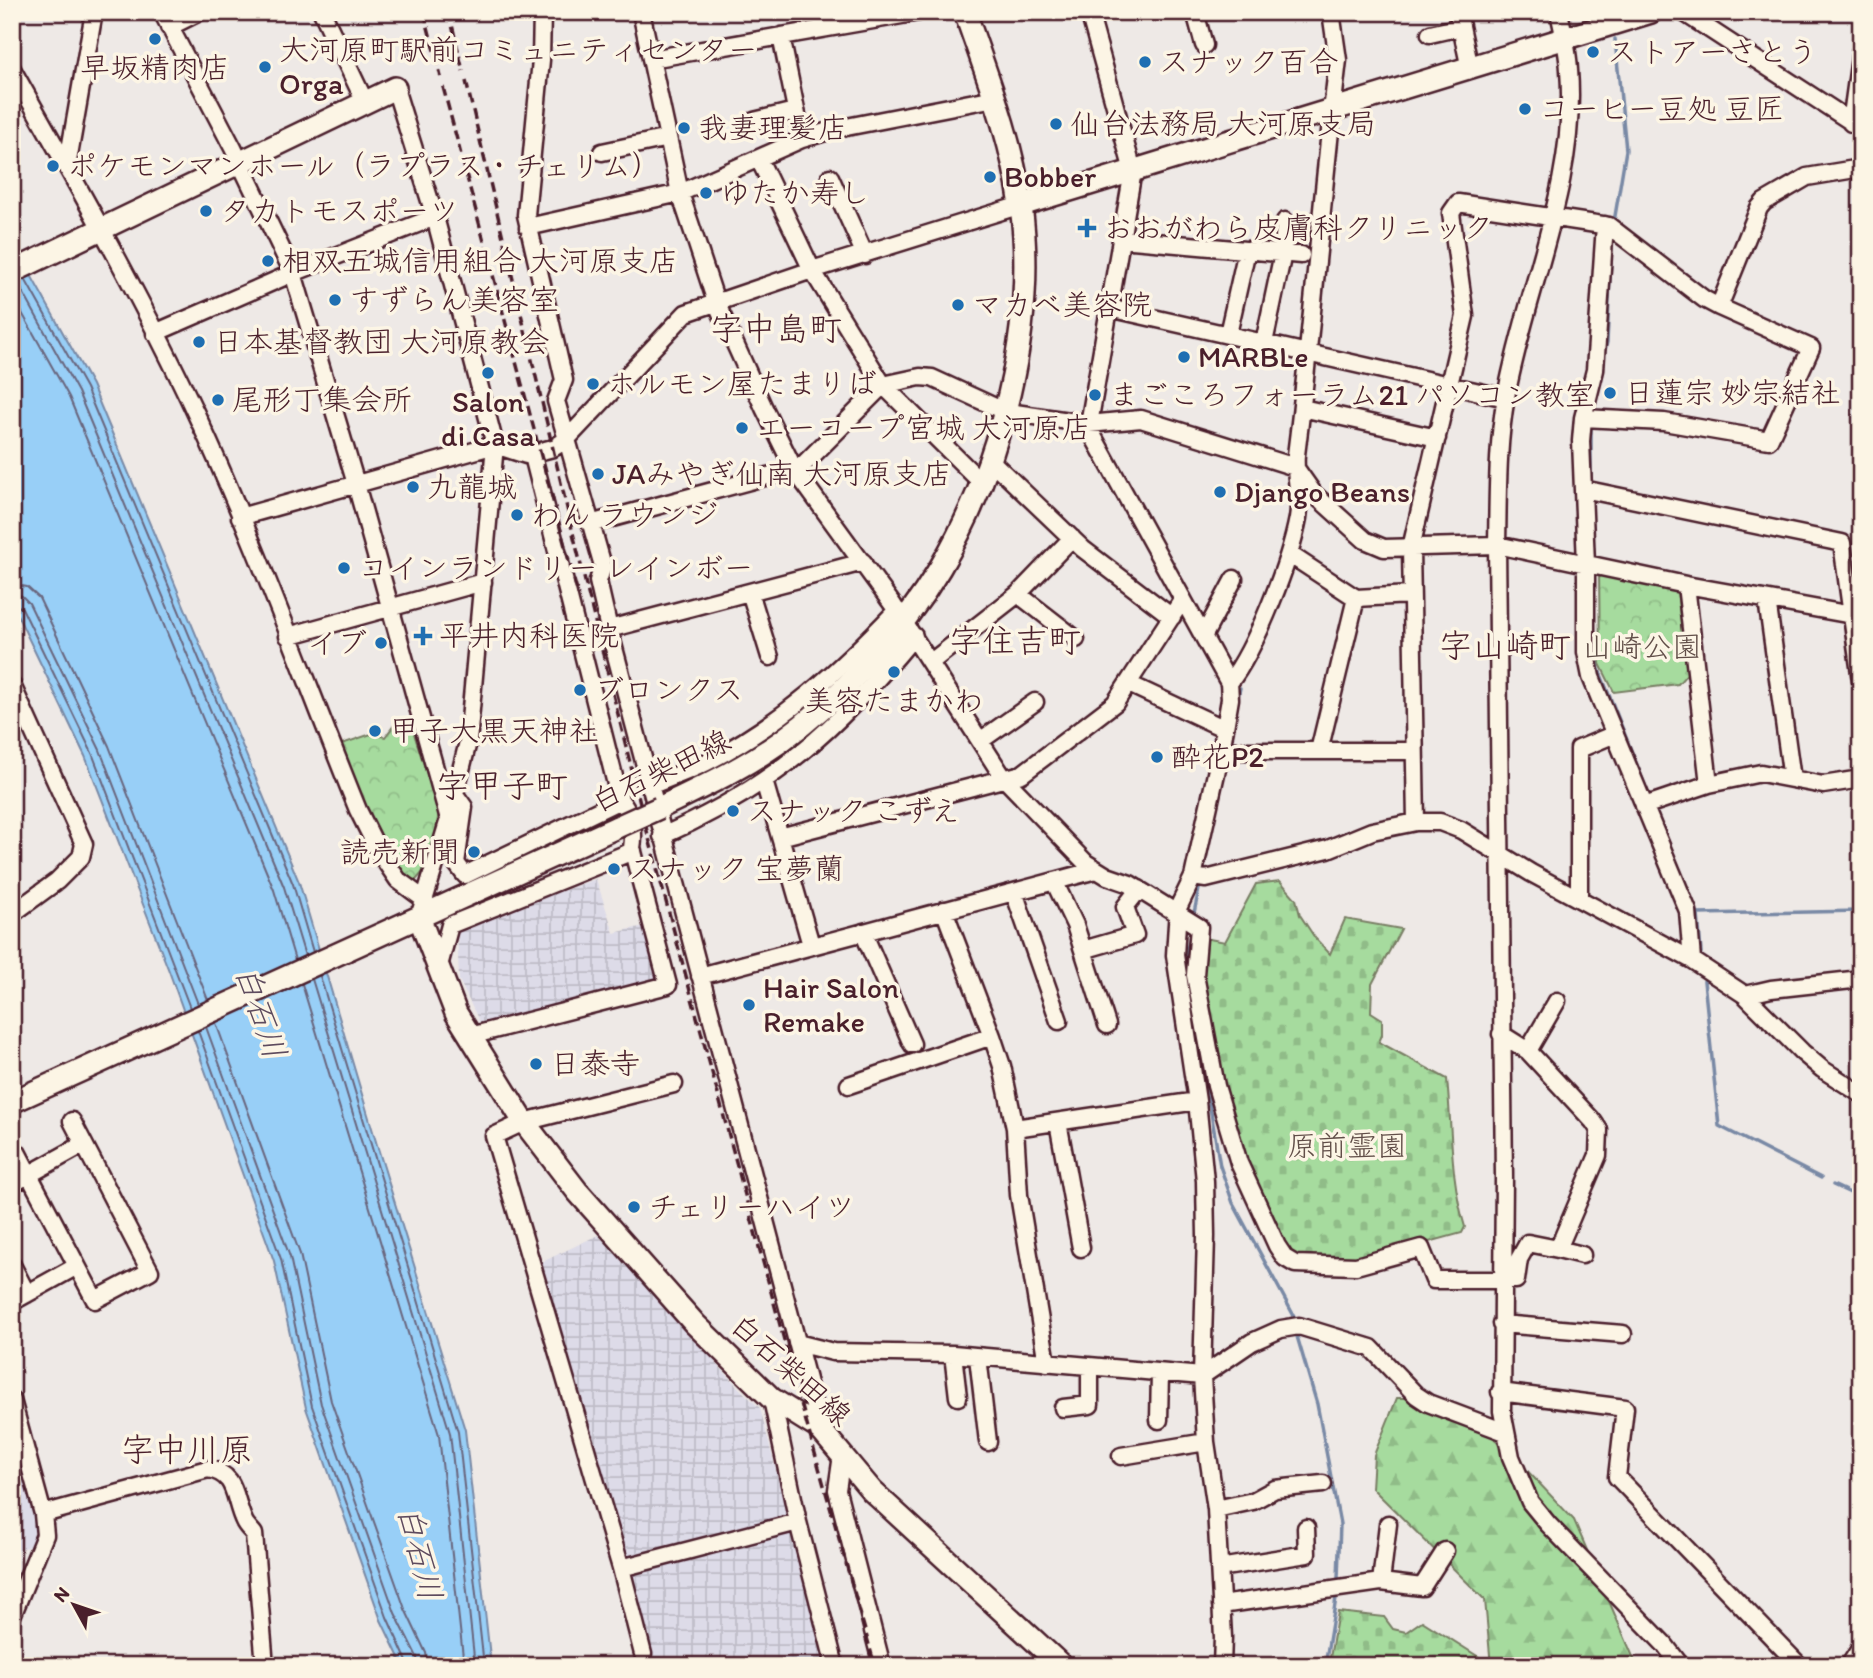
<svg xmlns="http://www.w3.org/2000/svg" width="1873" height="1678" font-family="Itim,'Klee One',sans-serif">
<defs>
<pattern id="industrial-grid" width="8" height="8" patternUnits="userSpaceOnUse" patternTransform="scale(1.75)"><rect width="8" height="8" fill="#dddbe8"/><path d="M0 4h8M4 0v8" fill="none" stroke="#bfbcc7"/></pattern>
<pattern id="forest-firs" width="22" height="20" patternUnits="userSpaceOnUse" patternTransform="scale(1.75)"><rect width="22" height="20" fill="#a6db9e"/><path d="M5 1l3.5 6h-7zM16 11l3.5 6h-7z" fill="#90bc88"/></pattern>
<pattern id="cemetery-stones" width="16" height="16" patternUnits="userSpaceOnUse" patternTransform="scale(1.75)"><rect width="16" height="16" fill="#a6db9e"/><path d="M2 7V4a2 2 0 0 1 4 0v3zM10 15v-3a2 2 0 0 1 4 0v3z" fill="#90bc88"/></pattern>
<pattern id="park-crowns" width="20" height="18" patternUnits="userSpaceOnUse" patternTransform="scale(1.75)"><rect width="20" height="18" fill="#a6db9e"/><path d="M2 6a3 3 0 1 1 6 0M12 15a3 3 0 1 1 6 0" fill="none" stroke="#90bc88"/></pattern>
</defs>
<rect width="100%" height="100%" fill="#eee9e6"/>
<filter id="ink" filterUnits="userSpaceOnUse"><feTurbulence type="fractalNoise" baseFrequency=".0143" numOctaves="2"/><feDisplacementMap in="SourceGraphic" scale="14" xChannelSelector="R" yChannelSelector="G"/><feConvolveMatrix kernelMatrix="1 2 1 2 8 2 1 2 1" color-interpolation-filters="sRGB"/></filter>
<g filter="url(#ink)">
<path fill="#dddbe8" d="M12 1427 36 1512 33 1545 12 1552Z"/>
<path fill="url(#industrial-grid)" d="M596 879 614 933 648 925 660 973 657 981 482 1027 459 980 457 928Z
M598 1235 739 1388 760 1408 826 1666H650L584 1426 536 1265Z"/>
<path fill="url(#forest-firs)" stroke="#787d64" stroke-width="2" d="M1397 1398H1438L1482 1427 1520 1463 1574 1520 1637 1666H1491L1485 1600 1372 1488 1374 1455Z"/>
<path fill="url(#cemetery-stones)" stroke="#787d64" stroke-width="2" d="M1280 881 1296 899 1300 915 1315 938 1330 954 1345 919 1401 929 1372 984 1371 1012 1382 1019V1035L1379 1042 1447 1079C1452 1129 1450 1179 1465 1227L1462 1233 1356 1262 1286 1255 1232 1132 1200 967 1204 938 1225 942 1256 884Z
M1338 1612 1384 1617 1393 1629 1406 1632 1422 1621 1493 1666H1382L1330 1658Z"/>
<path fill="url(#park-crowns)" stroke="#787d64" stroke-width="2" d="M1599 570 1672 586 1677 591 1687 674 1678 684 1614 692 1600 664Z
M410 721 439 812 435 836 424 871 416 880 401 876 381 846 336 746 371 734 385 737 395 724Z"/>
<path fill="#98cff7" stroke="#7989a5" stroke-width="2" d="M12 241 92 385 299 882 377 1145 465 1430 491 1666H403L381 1620 306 1408 274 1261 169 971 85 756 12 604Z"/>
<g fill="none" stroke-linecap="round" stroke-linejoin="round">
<path stroke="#69657d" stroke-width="2" d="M25 279 86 388 293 884 313 952
M18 283 78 392 284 887 305 956
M12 295 69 397 274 890 295 960
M12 584 27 587 39 598 109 746 208 1000
M12 594 22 596 29 603 100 750 198 1004
M12 603 22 608 92 753 190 1008
M320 976 458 1432 484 1666
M312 979 450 1433 475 1666
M302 984 439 1435 464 1666
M216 1023 300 1254 331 1401 405 1609 426 1653 428 1666
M206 1027 290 1257 321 1404 395 1613 417 1657 418 1666
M198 1031 281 1259 312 1406 387 1617 409 1666"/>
<path stroke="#7989a5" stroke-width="3.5" d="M1614 222 1626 150 1615 39
M1603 358 1607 342 1612 236
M1591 478V424
M1594 647 1599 670 1649 795
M1237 702 1240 688
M1656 812 1698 914 1701 953
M1203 870 1220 790
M1194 913 1199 889
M1698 914 1861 911
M1188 975 1186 955 1191 930
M1704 981 1719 1126 1821 1178
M1192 999 1220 1166 1233 1203 1294 1316V1322
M1833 1185 1861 1198
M1296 1333 1317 1404 1340 1524 1338 1578
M1325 1666 1337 1592"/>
<g stroke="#4a1f2b" stroke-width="21">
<path id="minor" d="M162 12 233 148 293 273 356 484 449 819 419 917
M322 12 365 102
M542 12 541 60 526 215 564 380 556 401 603 566 598 581 609 629 820 1429
M641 12 680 193 697 244 716 302 764 408 794 469 893 605 1003 777 1086 863 1107 876 1130 884 1199 927 1195 975 1216 1086 1239 1163 1277 1246 1285 1258 1295 1264 1356 1266 1421 1248 1434 1280H1516L1519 1259 1528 1243 1558 1249 1598 1155 1599 1130 1593 1121 1528 1051 1501 1034
M1089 12 1133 171 1089 424 1093 436 1229 683 1230 699 1221 751 1193 877 1178 908 1175 955 1197 1101 1205 1181 1206 1236 1202 1376 1206 1442 1216 1509 1223 1637 1222 1666
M1195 12 1204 45
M1458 12 1470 69
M1559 12C1563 31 1568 50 1569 70 1578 182 1526 288 1506 397 1497 445 1498 495 1497 545L1504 1177 1502 1411 1511 1457 1530 1502 1548 1524 1665 1645 1681 1666
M1683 12 1861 128
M169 27 199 12
M1430 34 1461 27
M781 36 802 139
M651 59 919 12
M12 69C76 183 142 298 197 416 257 545 305 679 358 810L379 852 398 880 425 900
M395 88 435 217 495 445 468 742 449 817
M754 121 795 111
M1851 123 1861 50
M602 152 668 138
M759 159 812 270 883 385 981 482
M67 167 94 12
M830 177 865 255
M1605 225 1595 370 1583 418 1581 441 1586 564V652L1591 677 1688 911 1692 960
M528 227 680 193 802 139 836 129 995 98
M1121 239 1301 255
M1109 308 1506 398
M155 333 293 273 435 217
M1228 334 1247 250
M1264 343 1283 253 1285 221
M1302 408 1437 438
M1583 418 1664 422 1769 440 1811 348 1719 307
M989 459 1083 549 1172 617
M1583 489 1842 543 1861 681
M240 517 495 445 526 455 553 448 566 440 686 313 812 270 1021 205
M590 524 794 469 804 464 883 385 920 377 932 378 995 407 1015 413 1089 424 1141 419 1295 467 1314 494 1365 540 1384 548 1497 545 1686 585 1852 615
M1289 554 1356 598 1410 595
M1686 585 1709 784
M750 592 770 657
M1018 594 1076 639
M1767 600 1792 779
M609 629 863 562
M1204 635 1234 579
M288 636 483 582
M931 662 1018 594 1072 538
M1229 683C1256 649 1290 561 1298 518 1302 496 1294 476 1296 455 1313 324 1322 191 1338 60L1331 12
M1129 684 1225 729
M12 685 84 844 81 857 57 881 12 914
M980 741 1035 702
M1221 751H1414
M1319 751 1356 598
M764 781 811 945
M649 786C669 778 690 771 709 761 782 723 840 670 897 610
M454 793 464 807 456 863 465 875 620 800
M1644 806 1709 784 1761 773 1823 785 1861 779
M1416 822 1411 548 1465 316 1451 213 1458 203 1609 226 1704 299 1719 307 1759 208 1764 202 1807 177 1861 168
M662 836C773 787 838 729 914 636
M780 837 1022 774 1115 703 1183 599
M1193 877 1206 879 1328 849 1372 831 1416 822H1440L1461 830 1531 873 1692 960 1745 995 1802 1052 1822 1069 1861 1094
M1054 881 1075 925 1107 1025
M1014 892 1059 1021
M1579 898V749L1615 734
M944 910 992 1036
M863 932 912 1044
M1083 950 1135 935 1125 907 1139 889
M439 966 450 925 633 851
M700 976 1096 870
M1745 995 1771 989 1861 979
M470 1036 668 985 632 848C635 831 631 814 620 800L532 452
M1528 1051 1557 1001
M849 1085 992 1036 1002 1066 1015 1128 1019 1195 1047 1363
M1058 1122 1081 1248
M1015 1128 1197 1101
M17 1152 95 1300 150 1271 72 1121
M12 1184 84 1144
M1558 1249 1582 1255
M12 1265 27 1294
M12 1302 77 1266
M1501 1324 1623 1334
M797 1343 833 1352 953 1354 1202 1376 1252 1342 1281 1329 1299 1326 1371 1348 1416 1395 1428 1403 1505 1432
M953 1354 958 1397
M978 1357 988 1442
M1500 1392 1625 1408 1617 1477 1800 1666
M772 1399 798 1522 835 1666
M12 1400 43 1514 45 1535 12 1616
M1063 1408 1090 1405V1367
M1159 1420 1160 1373
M842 1455 837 1490 882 1666
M1121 1456 1206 1442
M1216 1509 1253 1501 1275 1489 1323 1484
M43 1514 208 1469C238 1474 233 1498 244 1521 246 1526 251 1530 254 1534L265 1666
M621 1568 798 1522
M1219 1568 1307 1554 1306 1528
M1381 1582 1388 1524
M1221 1605 1381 1582 1422 1587 1445 1551
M643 1654 621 1568 494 1136 524 1122 674 1084
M1849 1666 1861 1647"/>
</g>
<g stroke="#4a1f2b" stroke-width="26">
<path id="major" d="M1021 205 1651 12
M12 272 395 88
M659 808C700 788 742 769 780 742 841 698 902 632 940 568 1001 465 1037 325 1021 206 1012 139 987 76 965 12
M419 917 456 1013 524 1122 577 1191 695 1324 772 1399 820 1429 872 1491 1062 1666
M12 1102 617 827"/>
</g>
<use href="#minor" stroke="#fcf5e5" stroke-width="16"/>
<use href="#major" stroke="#fcf5e5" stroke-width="21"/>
<path stroke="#4a1f2b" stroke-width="3.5" stroke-dasharray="10 5" stroke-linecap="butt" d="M424 12 441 77
M449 12 463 71
M466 81 571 525 647 831 805 1418 875 1666
M443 87 578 595"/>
<g stroke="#4a1f2b" stroke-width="26" stroke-linecap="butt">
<path id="major-bridge" d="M617 827 659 808"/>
</g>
<use href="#major-bridge" stroke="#fcf5e5" stroke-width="21"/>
</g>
</g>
<g fill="#1f6fb2" stroke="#fcf5e5" stroke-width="2.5">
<circle cx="155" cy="39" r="7"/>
<circle cx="1593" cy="52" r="7"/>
<circle cx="1145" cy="62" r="7"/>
<circle cx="265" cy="67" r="7"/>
<circle cx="1525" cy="109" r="7"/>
<circle cx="1056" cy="124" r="7"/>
<circle cx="684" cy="128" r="7"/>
<circle cx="53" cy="166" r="7"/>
<circle cx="990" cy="177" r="7"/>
<circle cx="706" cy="193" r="7"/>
<circle cx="206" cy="211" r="7"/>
<path d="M1083.5 217.5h7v7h7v7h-7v7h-7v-7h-7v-7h7z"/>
<circle cx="268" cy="261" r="7"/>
<circle cx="335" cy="300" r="7"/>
<circle cx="958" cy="305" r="7"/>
<circle cx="199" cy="342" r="7"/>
<circle cx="1184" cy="357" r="7"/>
<circle cx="488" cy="373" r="7"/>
<circle cx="593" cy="384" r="7"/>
<circle cx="1610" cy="393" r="7"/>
<circle cx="1095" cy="395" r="7"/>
<circle cx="218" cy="400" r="7"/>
<circle cx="742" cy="428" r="7"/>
<circle cx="598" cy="474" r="7"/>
<circle cx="413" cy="487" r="7"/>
<circle cx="1220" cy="492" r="7"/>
<circle cx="517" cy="515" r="7"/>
<circle cx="344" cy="568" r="7"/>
<path d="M419.5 625.5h7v7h7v7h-7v7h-7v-7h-7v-7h7z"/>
<circle cx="381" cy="643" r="7"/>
<circle cx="894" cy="672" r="7"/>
<circle cx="580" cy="690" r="7"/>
<circle cx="375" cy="731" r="7"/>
<circle cx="1157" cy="757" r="7"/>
<circle cx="733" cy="811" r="7"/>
<circle cx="474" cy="852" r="7"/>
<circle cx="614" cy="869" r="7"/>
<circle cx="749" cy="1005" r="7"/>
<circle cx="536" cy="1064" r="7"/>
<circle cx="634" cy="1207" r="7"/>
</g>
<g text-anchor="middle" stroke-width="7" stroke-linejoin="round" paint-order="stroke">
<g font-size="30" fill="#4a1f2b" stroke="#fcf5e5" text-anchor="start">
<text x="279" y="60">大河原町駅前コミュニティセンター<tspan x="279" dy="34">Orga</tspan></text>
<text x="1607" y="62">ストアーさとう</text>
<text x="1159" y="72">スナック百合</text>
<text x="155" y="78" text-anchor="middle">早坂精肉店</text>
<text x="1539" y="119">コーヒー豆処 豆匠</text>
<text x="1070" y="134">仙台法務局 大河原支局</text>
<text x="698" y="138">我妻理髪店</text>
<text x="67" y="176">ポケモンマンホール（ラプラス・チェリム）</text>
<text x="1004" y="187">Bobber</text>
<text x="720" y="203">ゆたか寿し</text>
<text x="220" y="221">タカトモスポーツ</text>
<text x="1103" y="238">おおがわら皮膚科クリニック</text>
<text x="282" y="271">相双五城信用組合 大河原支店</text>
<text x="349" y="310">すずらん美容室</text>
<text x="972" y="315">マカベ美容院</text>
<text x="213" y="352">日本基督教団 大河原教会</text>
<text x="1198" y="367">MARBLe</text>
<text x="607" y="394">ホルモン屋たまりば</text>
<text x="1624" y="403">日蓮宗 妙宗結社</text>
<text x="1109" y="405">まごころフォーラム21 パソコン教室</text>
<text x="232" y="410">尾形丁集会所</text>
<text x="488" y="412" text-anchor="middle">Salon<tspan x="488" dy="34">di Casa</tspan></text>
<text x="756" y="438">エーコープ宮城 大河原店</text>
<text x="612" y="484">JAみやぎ仙南 大河原支店</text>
<text x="427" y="497">九龍城</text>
<text x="1234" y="502">Django Beans</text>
<text x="531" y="525">わん ラウンジ</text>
<text x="358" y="578">コインランドリー レインボー</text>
<text x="439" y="646">平井内科医院</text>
<text x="367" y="653" text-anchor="end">イブ</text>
<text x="594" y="700">ブロンクス</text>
<text x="894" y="711" text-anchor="middle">美容たまかわ</text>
<text x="389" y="741">甲子大黒天神社</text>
<text x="1171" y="767">酔花P2</text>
<text x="747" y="821">スナック こずえ</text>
<text x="460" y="862" text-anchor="end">読売新聞</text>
<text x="628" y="879">スナック 宝夢蘭</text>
<text x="763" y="998">Hair Salon<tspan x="763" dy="34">Remake</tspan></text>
<text x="550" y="1074">日泰寺</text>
<text x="648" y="1217">チェリーハイツ</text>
</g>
<g font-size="30" fill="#614e48" stroke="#fcf5e5">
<text x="1642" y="657">山崎公園</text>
<text x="1347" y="1156">原前霊園</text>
</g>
<g font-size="30" fill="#4a1f2b" stroke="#fcf5e5">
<text transform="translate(661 771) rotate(-26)" y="10">白石柴田線</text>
<text transform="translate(791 1370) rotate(42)" y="10">白石柴田線</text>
</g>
<g font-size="32" font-style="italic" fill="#5e4b5e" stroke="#fcf5e5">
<text transform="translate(261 1012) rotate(71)" y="11">白石川</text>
<text transform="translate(420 1553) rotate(76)" y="11">白石川</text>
</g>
<g font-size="33" fill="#4a1f2b" stroke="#fcf5e5">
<text x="776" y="340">字中島町</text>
<text x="1015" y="652">字住吉町</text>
<text x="1505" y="657">字山崎町</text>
<text x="502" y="797">字甲子町</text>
<text x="187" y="1461">字中川原</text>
</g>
</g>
<rect width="1873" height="1678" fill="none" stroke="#fcf5e5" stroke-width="42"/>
<rect x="21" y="21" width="1831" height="1636" fill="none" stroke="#4a1f2b" stroke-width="2.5" filter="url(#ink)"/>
<g transform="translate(74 1605) rotate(310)" stroke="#fcf5e5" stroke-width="5" paint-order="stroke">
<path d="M0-5L12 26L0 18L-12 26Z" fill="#4a1f2b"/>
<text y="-10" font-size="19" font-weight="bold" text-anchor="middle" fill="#4a1f2b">N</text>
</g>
</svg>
